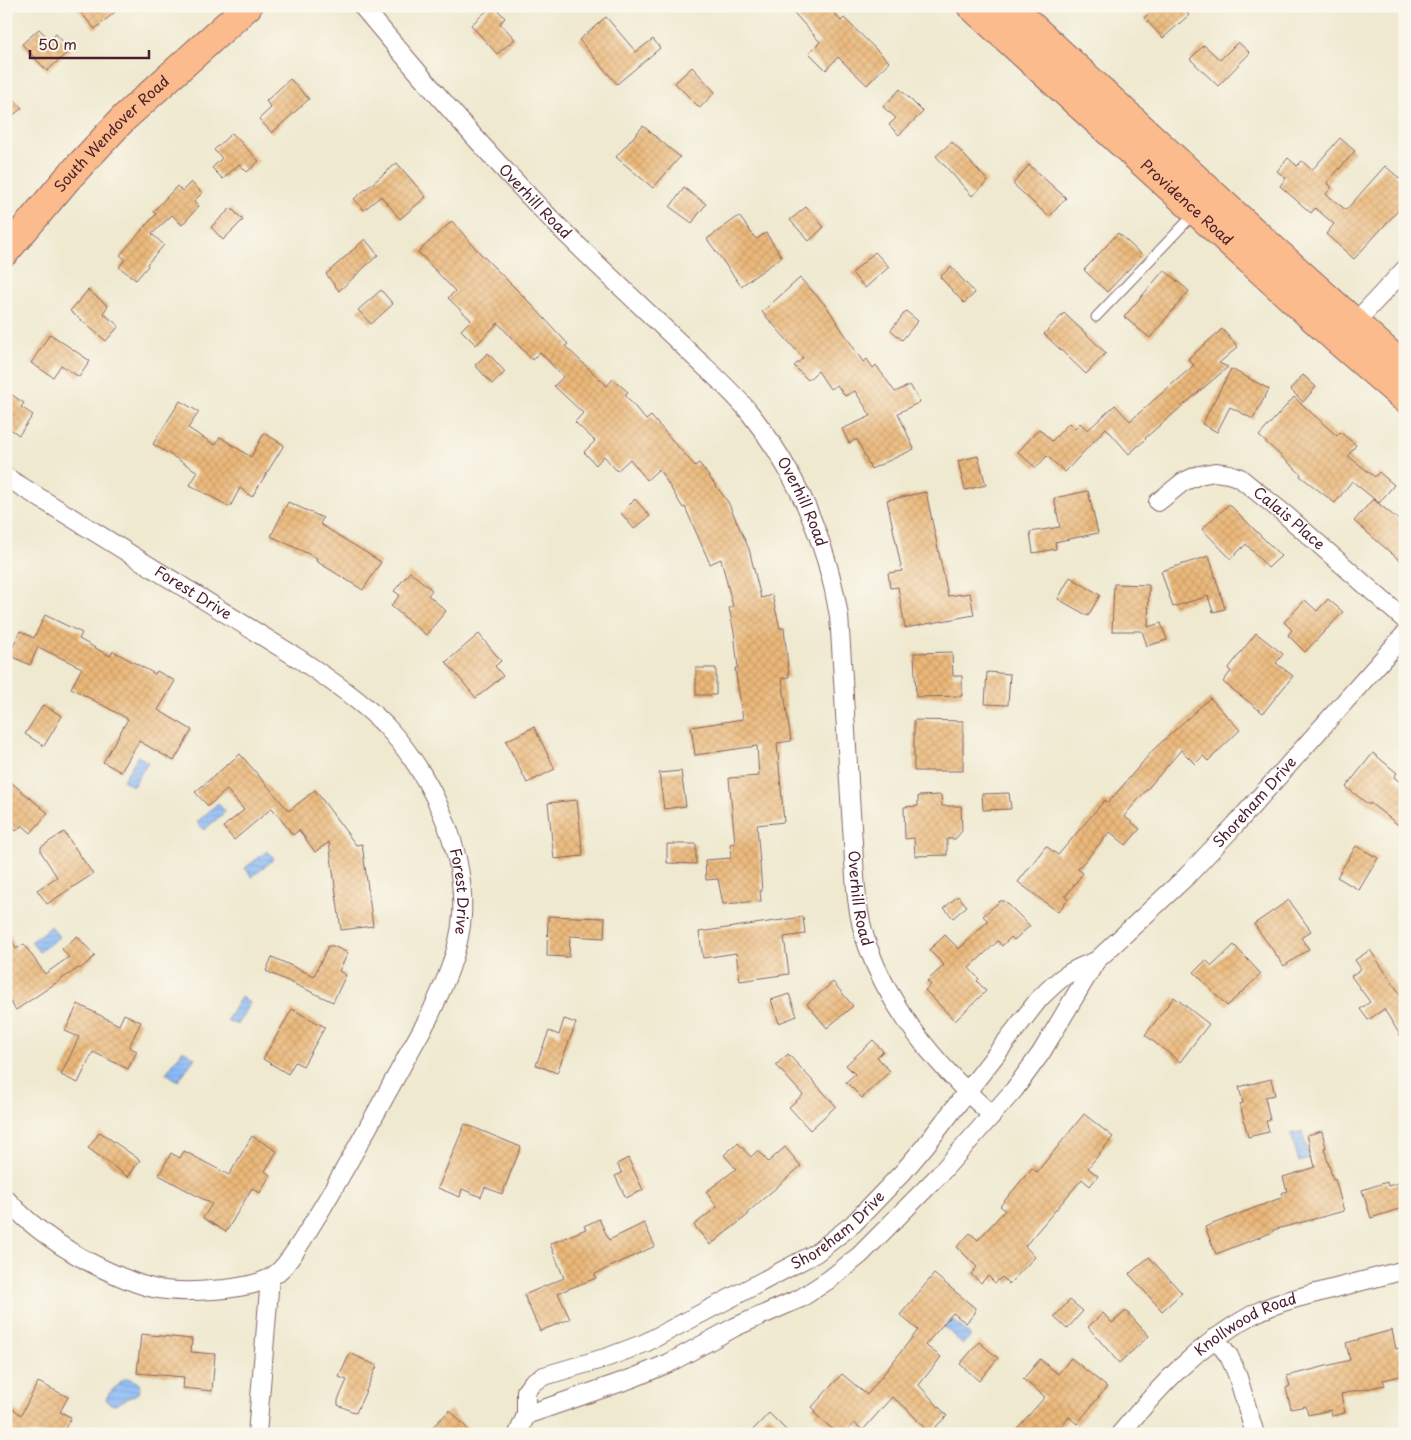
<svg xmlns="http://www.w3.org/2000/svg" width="1411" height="1440" font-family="'Playpen Sans',sans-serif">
<defs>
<pattern id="water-rules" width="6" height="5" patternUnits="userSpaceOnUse" patternTransform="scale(1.25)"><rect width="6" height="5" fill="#89baf6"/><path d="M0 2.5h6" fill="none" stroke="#789fd3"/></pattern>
<pattern id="building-cross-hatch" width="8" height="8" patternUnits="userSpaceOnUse" patternTransform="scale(1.25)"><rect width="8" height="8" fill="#ebb879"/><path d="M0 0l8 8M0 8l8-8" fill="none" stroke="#cb9e69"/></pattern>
</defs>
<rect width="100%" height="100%" fill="#fbf7ec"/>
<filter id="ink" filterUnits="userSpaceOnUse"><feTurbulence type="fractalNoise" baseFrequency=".02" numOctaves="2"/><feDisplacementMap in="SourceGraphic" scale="10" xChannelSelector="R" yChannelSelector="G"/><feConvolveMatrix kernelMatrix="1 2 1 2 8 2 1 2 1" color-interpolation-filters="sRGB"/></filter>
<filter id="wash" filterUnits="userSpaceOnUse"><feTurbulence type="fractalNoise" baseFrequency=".0096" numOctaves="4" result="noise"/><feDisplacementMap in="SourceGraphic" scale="20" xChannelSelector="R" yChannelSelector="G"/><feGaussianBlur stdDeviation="1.12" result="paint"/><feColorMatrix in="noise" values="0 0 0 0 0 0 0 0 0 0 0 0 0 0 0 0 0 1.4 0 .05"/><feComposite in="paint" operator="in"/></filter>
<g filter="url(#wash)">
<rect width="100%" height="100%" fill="#efe9d0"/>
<path fill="url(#water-rules)" stroke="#6a6c90" d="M138 756 148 762 133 786 123 780Z
M218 803 225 812 204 830 197 822Z
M267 851 274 859 252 877 245 868Z
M51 926 59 937 39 952 31 942Z
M241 997 250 1003 237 1025 227 1020Z
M183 1050 195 1058 178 1081 166 1073Z
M1302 1131 1310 1159 1299 1162 1291 1134Z
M952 1319 971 1336 963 1344 944 1327Z
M127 1378 137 1382 140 1385 138 1393C134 1396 130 1397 126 1399 117 1403 114 1410 106 1399 109 1392 114 1388 121 1383V1381Z"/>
<g id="blocks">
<path fill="url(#building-cross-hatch)" d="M75 6H122L95 29Z
M492 6H494L505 18 500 23 515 39 497 54 471 25Z
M788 6H828L841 21 844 18 889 62 867 85 838 57 826 70 809 53 820 42Z
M1157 6H1181L1189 15 1163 38 1144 18Z
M606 17 636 52 653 39 660 48 617 84 579 40Z
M39 29 50 40 56 34 70 50 47 71 22 44Z
M1238 42 1250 53 1218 86 1190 59 1204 45 1220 60Z
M692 67 715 92 700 108 675 83Z
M290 79 309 99 272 133 259 119 271 108 266 101Z
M900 89 923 112 899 135 889 125 896 118 883 107Z
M6 91 22 108 6 121Z
M643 126 680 157 653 188 616 157Z
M232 133 259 161 247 172 239 164 223 179 212 168 222 158 214 150Z
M1340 138 1355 151 1327 183 1332 187 1326 194 1346 210 1385 166 1405 183V203L1354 259 1326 234 1334 224 1315 208 1311 213 1280 186 1286 178 1277 171 1288 158 1297 166 1302 161 1312 170Z
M952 142 988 181 972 196 936 156Z
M397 163 426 197 400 219 381 196 364 210 354 199Z
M1029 165 1066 198 1049 217 1013 184Z
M191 182 202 193 194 201 199 206 182 225 172 215 152 234 164 245 147 264 148 266 136 280 119 267 125 259 120 255 156 214 153 212 177 186 182 191Z
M684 188 706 204 692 223 670 207Z
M806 207 824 227 809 241 790 220Z
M231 208 243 220 223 240 211 227Z
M739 216 756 239 766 233 782 257 741 286 707 239Z
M452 221 478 251 532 305 568 344 565 346 607 386 613 379 628 392 625 395 646 420 651 416 695 466 699 463 728 502 749 549 761 598 772 595 780 628H784L789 677 782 678 791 741 777 743 784 822 757 825 762 891H760L761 901 723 904 718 879 706 880 705 860 731 858 730 844 735 843 729 778 759 776 757 746 695 755 691 727 743 719 735 668H738L734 632 729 608 733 607 721 559 710 564 685 507 683 508 659 469 647 480 630 459 617 471 604 456 596 465 584 452 595 441 575 422 583 413 554 386 563 377 540 352 532 360 498 323 476 345 461 330 471 320 448 298 455 291 418 252Z
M1118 233 1142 255 1107 292 1084 270Z
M365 239 378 255 339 291 326 274Z
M875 252 889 267 865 288 852 273Z
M951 267 975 293 964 303 940 277Z
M1164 270 1189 291 1150 338 1124 317Z
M800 278 827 307 863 362 867 359 873 368 876 365 895 392 910 385 920 402 898 413 914 449 871 469 857 439 849 443 842 429 871 416 855 391 845 396 837 385 830 389 818 371 808 380 794 366 803 358 762 312Z
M88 290 108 306 103 313 119 326 106 341 70 311Z
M381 290 393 304 371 324 358 310Z
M906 311 918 321 902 340 891 330Z
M1064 313 1106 353 1086 374 1044 334Z
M1222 329 1238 347 1219 363 1228 367 1145 438 1146 439 1129 454 1106 428 1065 472 1047 456 1036 468 1018 452 1039 429 1052 441 1069 423 1075 429 1080 423 1088 430 1115 405 1130 421 1194 365 1188 359Z
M50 334 90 361 79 377 61 365 53 377 31 363Z
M488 353 505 372 492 384 475 365Z
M1231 369 1269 389 1253 419 1230 407 1217 432 1202 424Z
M1303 375 1316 387 1303 402 1290 389Z
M6 391 24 403 21 407 33 415 19 435 6 426Z
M1294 397 1337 436 1340 432 1356 445 1348 456 1375 477 1379 472 1394 485 1379 503 1352 481 1335 503 1300 476 1301 474 1259 436Z
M180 401 199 412 188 428 215 445 220 437 251 457 264 433 284 445 252 497 240 488 230 507 190 485 198 472 153 444Z
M978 456 986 485 965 490 958 461Z
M1088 491 1098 533 1055 542 1056 549 1033 553 1030 532 1060 527 1054 498Z
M926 492 948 596 970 593 974 615 905 628 898 587 890 588 888 573 902 571 887 500Z
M635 499 650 516 634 529 621 513Z
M1373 499 1405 525V565L1354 521Z
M288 502 323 518 320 524 381 562 363 590 316 561 317 558 271 536Z
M1229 504 1281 556 1268 568 1246 544 1231 559 1202 529Z
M1209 556 1225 609 1213 612 1208 596 1173 607 1161 571Z
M410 572 432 590 428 595 446 611 426 635 391 606 400 595 394 591Z
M1070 577 1100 595 1088 616 1058 599Z
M1114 584 1149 585 1148 627 1161 623 1167 640 1147 646 1142 631H1112Z
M1328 599 1343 612 1305 652 1288 635 1292 630 1284 622 1305 600 1317 611Z
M45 615 82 633 79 639 110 656 113 651 155 674 157 671 175 681 158 710 192 730 174 761 139 741 121 772 103 762 128 719 71 688 82 668 38 647 30 665 9 655 20 631 34 638Z
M1256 633 1283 654 1276 663 1293 676 1263 713 1223 682 1231 671 1228 669Z
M479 634 501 661 495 666 503 676 476 698 446 662Z
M952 652 953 676H962V696L916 697 914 653Z
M696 668H716V695H696Z
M987 672 1010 674 1008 705 985 704Z
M1210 698 1240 730 1208 761 1203 756 1195 764 1181 750 1124 816 1140 829 1126 845 1110 832 1078 869 1083 873 1065 897 1068 899 1058 912 1018 882 1046 846 1058 855 1105 800 1108 803 1153 750Z
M43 705 62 716 44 746 25 734Z
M914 720 963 721V771H914Z
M534 727 555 769 527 783 506 741Z
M1373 753 1397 773 1394 777 1405 786V830L1370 803 1369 805 1346 787Z
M240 754 289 811 315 790 356 845 362 844 373 926 341 930 329 842 315 852 299 830 293 835 272 808 234 840 223 827 244 810 227 790 208 806 195 792Z
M681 771 686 806 664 809 659 773Z
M6 778 48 813 31 833 22 825 16 831 6 821Z
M1009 793 1011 809 983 810 982 794Z
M941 795 942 806H961L962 831 955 839H947V855L915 856 914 838 905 839 904 807 918 806V796Z
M577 800 583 856 554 859 548 803Z
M64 832 93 874 47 904 37 890 57 877 41 852V847Z
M667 844H696V864L667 863Z
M1356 846 1378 858 1359 890 1337 877Z
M958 896 967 906 953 918 944 908Z
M1289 900 1311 931 1301 938 1309 949 1284 966 1254 924Z
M1000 901H1005L1030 926 1014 940 1011 937 1002 946 998 941 969 968 979 979 977 981 986 991 955 1021 925 990 931 985 927 981 944 965 929 950 945 935 959 949 988 921 983 916Z
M548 916 605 918 604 938 570 936 569 957 547 956Z
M803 917 805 934 784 937 789 974 740 981 736 953 703 958 699 932Z
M6 925 16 949 24 944 45 974 69 957 62 949 77 936 95 956 80 969 78 968 16 1010 6 996Z
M1234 945 1261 974 1227 1006 1194 972 1206 960 1212 966Z
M328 946H333L348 953 339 971 346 975 333 1002 266 971 272 957 314 976Z
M1370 950 1405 1001V1043L1384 1009 1368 1020 1360 1009 1370 1002 1351 976 1361 969 1355 960Z
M833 982 853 1006 827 1028 807 1004Z
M789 994 797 1016 779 1023 771 1000Z
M1174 997 1209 1024 1180 1062 1145 1035Z
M78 1004 119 1025 124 1014 141 1022 129 1047 137 1051 128 1069 93 1052 78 1083 61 1075 79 1037 65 1031Z
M292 1009 325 1027 303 1066 295 1062 288 1074 263 1059Z
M564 1019 576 1023 557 1073 536 1065 549 1031 559 1035Z
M873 1040 883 1051 877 1057 890 1071 862 1098 846 1082 855 1074 846 1065Z
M788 1054 836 1106 810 1130 789 1107 803 1095 776 1065Z
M1271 1079 1275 1095 1265 1097 1270 1120 1266 1121 1269 1132 1248 1137 1240 1104 1243 1103 1239 1087Z
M1084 1114 1113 1137 1088 1168 1098 1176 1090 1186 1082 1179 1025 1246 1035 1257 1009 1284 1002 1277 995 1283 988 1276 981 1283 971 1274 977 1267 957 1247 970 1233 978 1240 1005 1210 1000 1206 1032 1168 1037 1172Z
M465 1124 521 1147 502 1194 485 1187 481 1197 462 1189 460 1197 438 1188Z
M1322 1131 1326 1148H1324L1333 1180 1335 1179 1344 1211 1273 1230V1232L1216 1254 1205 1227 1283 1197 1282 1193 1287 1191 1283 1177 1315 1167 1307 1135Z
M100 1132 140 1160 128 1177 88 1148Z
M252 1136 277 1151 265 1171 270 1175 260 1193 252 1188 226 1232 203 1218 212 1204 159 1175 171 1153 180 1158 184 1151 229 1175Z
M738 1143 751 1157 758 1150 768 1162 785 1147 801 1166 747 1213 748 1215 710 1245 694 1225 717 1207 706 1192 736 1169 724 1155Z
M628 1158 643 1190 626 1198 615 1176 622 1173 617 1164Z
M1405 1181V1207L1371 1218 1362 1190 1387 1182 1388 1186Z
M599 1219 609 1240 644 1223 655 1246 595 1274 596 1278 558 1293 570 1319 540 1331 524 1295 564 1278 550 1244 586 1229 584 1226Z
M1149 1257 1182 1293 1162 1311 1129 1274Z
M934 1274 975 1308V1313L966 1323 953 1313 925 1345 941 1357 919 1385 947 1416 929 1433 906 1408 892 1397 863 1430 854 1423 844 1434H838L814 1413 816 1411 812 1407 842 1374 867 1395 918 1330 900 1315Z
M1070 1300 1083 1311 1067 1329 1054 1317Z
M1126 1311 1149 1336 1119 1363 1088 1327 1103 1313 1112 1323Z
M1392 1330 1396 1349 1401 1348 1405 1362V1375L1383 1380 1385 1385 1341 1394 1345 1413 1332 1416 1331 1410 1308 1415 1306 1406 1291 1409 1286 1388 1290 1386 1287 1376 1350 1360 1346 1343Z
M141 1334 192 1339 191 1352 215 1354 212 1391 183 1388 184 1377 137 1373Z
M979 1342 998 1358 979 1381 960 1364Z
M350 1353 377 1366 356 1413 338 1405V1400L347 1380 339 1377Z
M1071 1358 1107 1387 1077 1424 1069 1417 1055 1434H1012L1045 1397 1023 1379 1040 1359 1058 1374Z
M38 1382 68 1397 60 1412 71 1417 62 1434H6V1403L21 1415Z
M450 1410 472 1434H425Z
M769 1413 790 1434H749Z"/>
</g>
</g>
<g filter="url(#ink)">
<use href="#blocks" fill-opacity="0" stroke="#846665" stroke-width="1"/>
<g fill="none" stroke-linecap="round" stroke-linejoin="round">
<g stroke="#846665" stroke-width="11">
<path id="lane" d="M1096 317 1194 214"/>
</g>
<g stroke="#846665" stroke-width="20">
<g id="street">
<path id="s1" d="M362 6C424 80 486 153 554 222 596 264 639 304 682 345 704 367 730 388 749 412 796 471 827 542 839 616 844 687 847 757 852 827 855 867 854 909 868 947 892 1013 940 1069 992 1115"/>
<path d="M1349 329 1405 269"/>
<path id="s2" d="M6 477 301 660C330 680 360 700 385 725 430 773 466 848 462 915 460 951 443 987 428 1019 391 1084 357 1150 319 1213 308 1230 292 1260 278 1272 265 1284 241 1287 225 1289 201 1291 177 1293 153 1288 142 1286 131 1281 121 1277 78 1259 38 1234 6 1199"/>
<path id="s3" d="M1158 502 1183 482 1199 475 1215 472 1229 474 1240 478 1287 516 1405 620"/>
<path d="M1215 1338 1229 1356 1237 1374 1255 1434"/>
<path id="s4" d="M526 1415 633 1378 669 1363 735 1327 801 1298 830 1279 860 1255 939 1175 1014 1090 1041 1053 1096 961 1187 876 1235 825 1405 634"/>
<path d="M257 1434 270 1278"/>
<path id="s5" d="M518 1434 526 1415V1391L533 1382 544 1376 608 1357 645 1343 816 1253 853 1224 903 1172 925 1146 1039 999C1060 978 1068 971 1096 961"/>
<path id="s6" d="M1120 1434C1160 1386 1197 1345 1252 1315 1274 1303 1300 1297 1324 1291 1351 1284 1378 1277 1405 1270"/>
</g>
</g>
<g stroke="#846665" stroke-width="30">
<g id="primary">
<path id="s7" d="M971 6 1338 341 1405 399"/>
<path d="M1010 6 1229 209 1405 368"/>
<path id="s8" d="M6 251 67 179 124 118 248 6"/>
</g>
</g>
<use href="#lane" stroke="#fff" stroke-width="9"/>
<use href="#street" stroke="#fff" stroke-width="18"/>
<use href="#primary" stroke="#fbbb8d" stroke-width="28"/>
</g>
</g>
<g text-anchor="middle" stroke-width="4" stroke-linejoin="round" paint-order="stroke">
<g font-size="15" fill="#4a1f2b" stroke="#fbf7ec">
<text dy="5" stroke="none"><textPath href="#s8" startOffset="158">South Wendover Road</textPath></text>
<text dy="5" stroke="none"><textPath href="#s1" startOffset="261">Overhill Road</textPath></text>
<text dy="5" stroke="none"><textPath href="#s7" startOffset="292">Providence Road</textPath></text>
<text dy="5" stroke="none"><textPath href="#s1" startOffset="666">Overhill Road</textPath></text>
<text dy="5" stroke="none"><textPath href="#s3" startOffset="155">Calais Place</textPath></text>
<text dy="5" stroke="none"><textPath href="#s2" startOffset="220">Forest Drive</textPath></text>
<text dy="5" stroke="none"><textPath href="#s4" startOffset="976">Shoreham Drive</textPath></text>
<text dy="5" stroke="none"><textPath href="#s2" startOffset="640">Forest Drive</textPath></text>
<text dy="5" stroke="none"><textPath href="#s1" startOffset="1070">Overhill Road</textPath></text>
<text dy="5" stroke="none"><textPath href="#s5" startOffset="399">Shoreham Drive</textPath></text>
<text dy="5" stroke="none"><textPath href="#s6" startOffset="169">Knollwood Road</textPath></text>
</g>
</g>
<rect width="1411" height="1440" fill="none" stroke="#fbf7ec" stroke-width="25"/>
<path d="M30 50v8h119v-8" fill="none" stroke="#4a1f2b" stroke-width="2.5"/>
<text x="38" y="50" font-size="15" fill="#4a1f2b" stroke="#fbf7ec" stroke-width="4" paint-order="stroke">50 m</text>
</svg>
